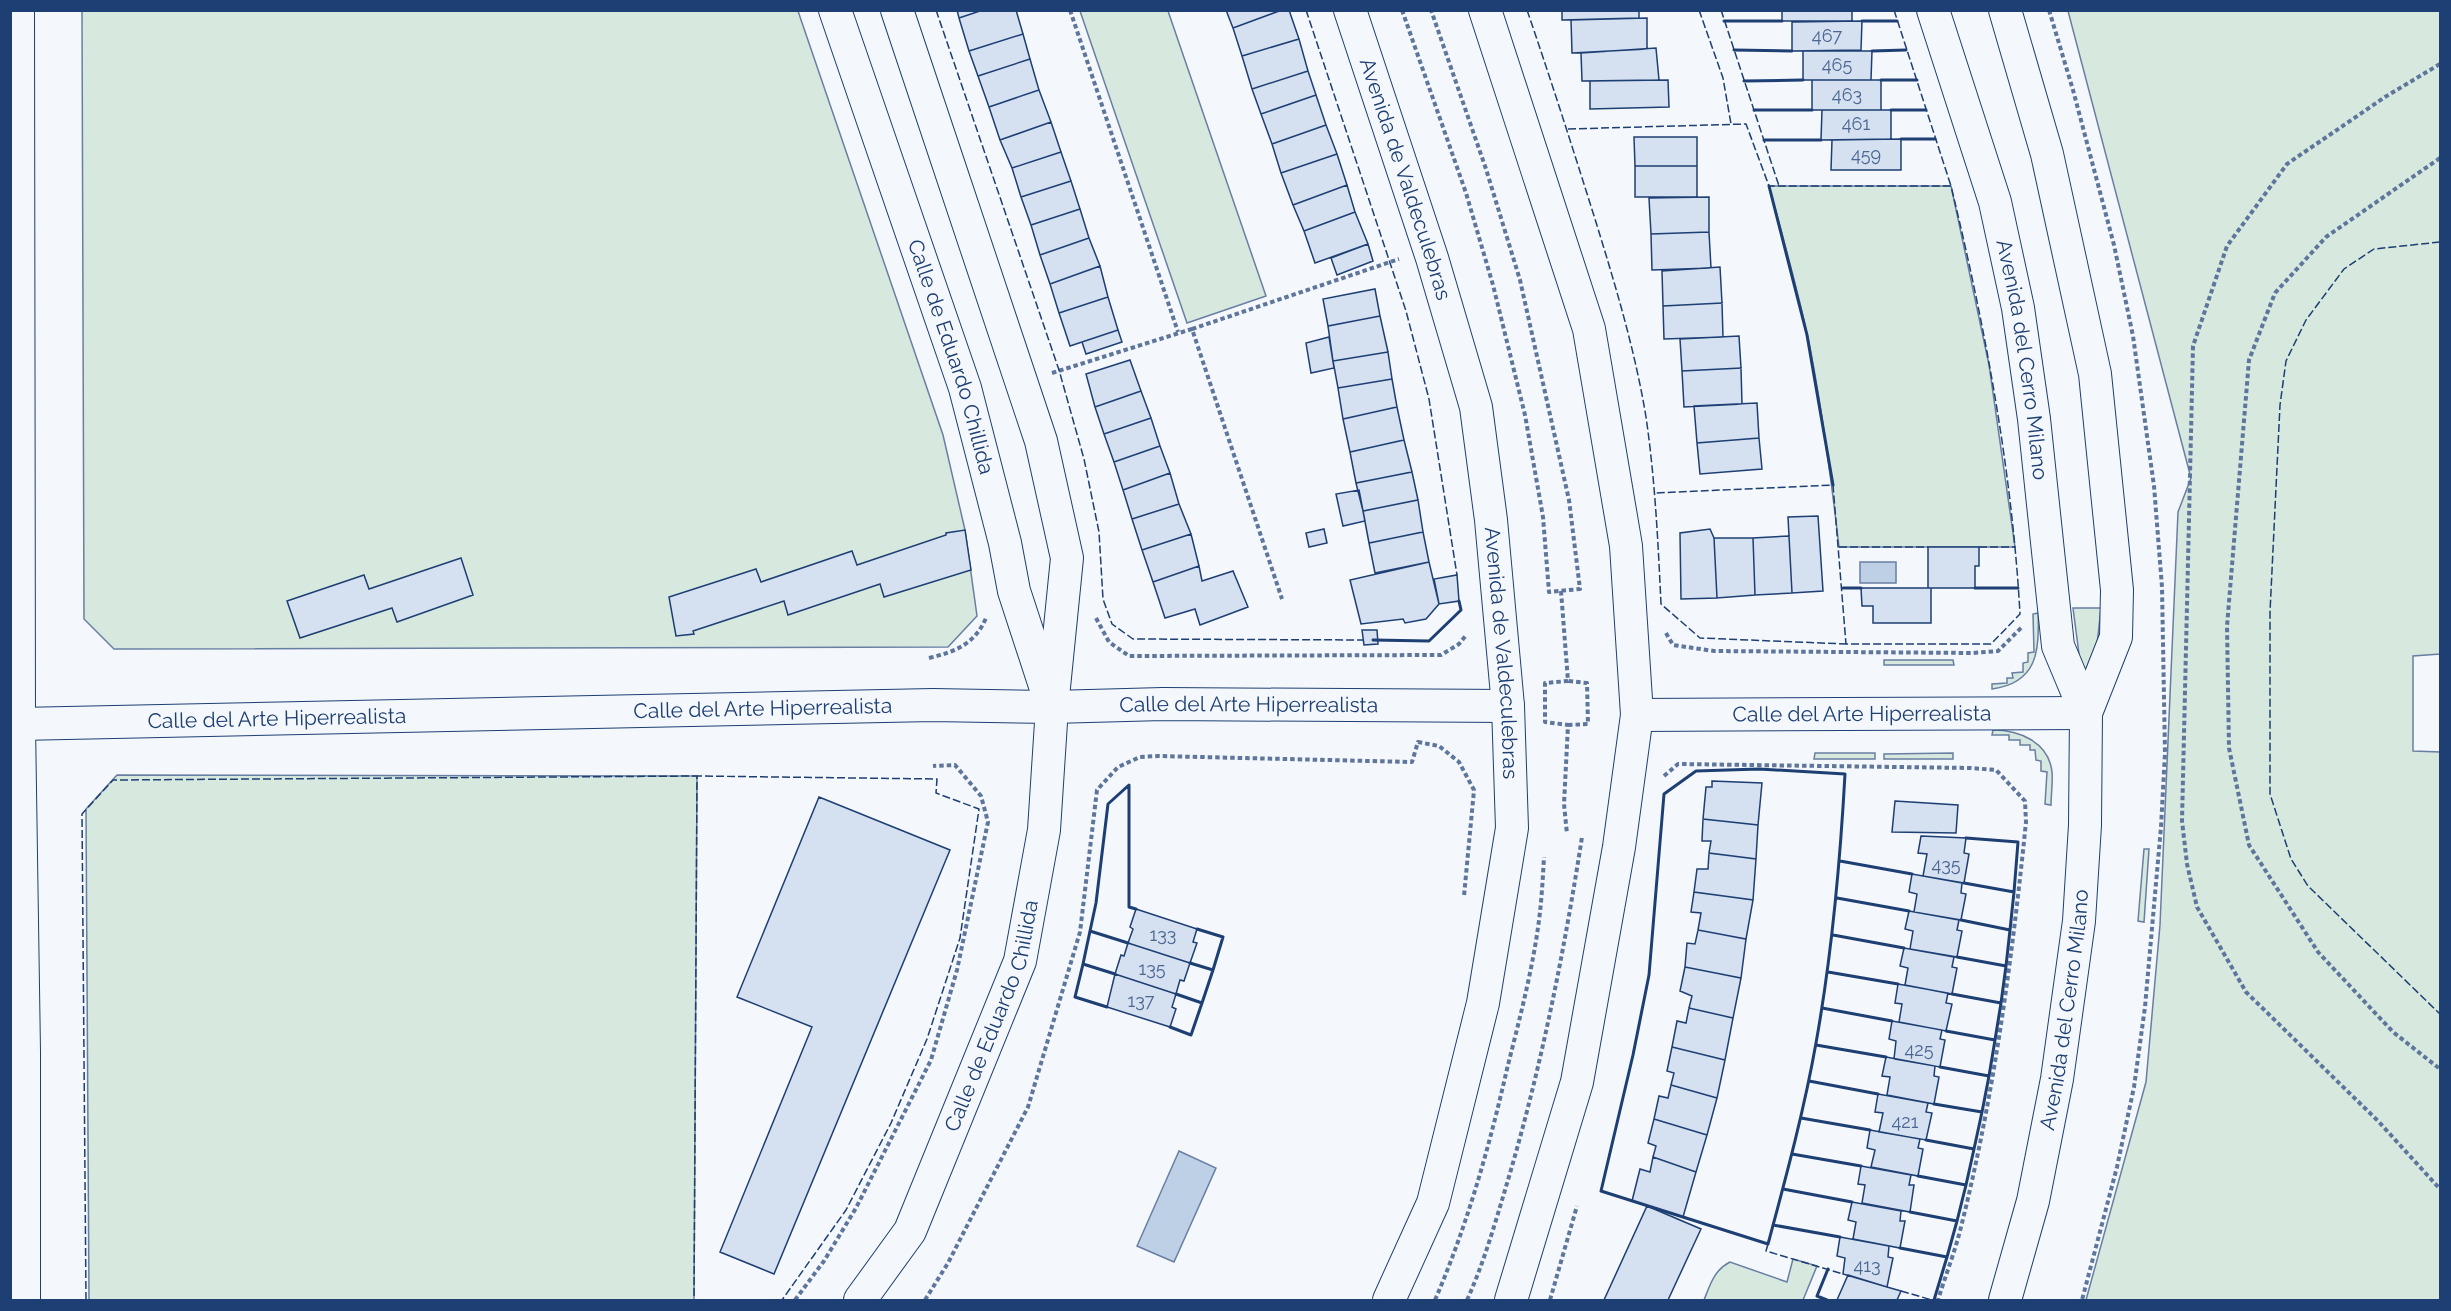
<svg xmlns="http://www.w3.org/2000/svg" width="2451" height="1311" font-family="Raleway,sans-serif">
<rect width="100%" height="100%" fill="#f4f7fb"/>
<path fill="#d7e8df" stroke="#687fa3" stroke-width="1.5" d="M82 11H798L943 435 965 530 977 616 948 647 114 649 84 619Z
M1080 11H1168L1266 296 1187 323Z
M2068 11H2440V654L2413 656V751L2440 752V1300H2086L2146 1082 2160 925 2178 512 2191 478Z
M1769 186H1951L1989 365 2015 547H1839C1831 477 1822 407 1808 338 1797 287 1783 237 1769 186Z
M2073 608H2101L2094 672 2082 677Z
M2038 613C2040 651 2037 683 1992 689V684L2007 683V678H2013L2012 673 2023 672V663L2028 662V653L2034 652 2033 614Z
M1884 660H1953L1954 665H1884Z
M1993 730C2019 730 2049 742 2052 772 2053 783 2051 794 2051 805L2045 804 2047 772 2041 771V761L2036 760 2035 750H2030V745H2020V740H2009V735H1992Z
M1815 753H1875V759H1814Z
M1953 753V759H1884V754Z
M117 775 697 776 694 1300H89L86 809Z
M2144 849H2149L2144 922 2138 921Z
M1793 1259 1817 1266 1803 1300H1704C1710 1285 1714 1270 1730 1262L1787 1282Z"/>
<path fill="#bed0e5" stroke="#687fa3" stroke-width="1.5" d="M1860 562H1896V583H1860Z
M1179 1151 1216 1168 1174 1262 1137 1246Z"/>
<path fill="#d5e0f0" stroke="#1d3f73" stroke-width="1.5" d="M957 10H983L959 18Z
M983 10H1016L1023 34 969 51 959 18Z
M1226 10H1282L1233 28Z
M1282 10H1289L1299 39 1242 56 1233 28Z
M1562 10H1639V18L1562 20Z
M1782 10H1852V21H1782Z
M1647 18V49L1572 53 1571 20Z
M1862 21 1861 50 1792 51V22Z
M1023 34 1030 59 978 76 969 51Z
M1299 39 1308 71 1252 89 1242 56Z
M1656 48 1659 80 1582 81 1581 53Z
M1803 51H1872L1871 80H1803Z
M1030 59 1039 90 989 107 978 76Z
M1308 71 1316 95 1261 114 1252 89Z
M1668 80 1669 107 1590 109V81Z
M1812 80H1881V110H1812Z
M1039 90 1051 122 1000 140 989 107Z
M1316 95 1326 125 1272 144 1261 114Z
M1822 110H1891V139L1821 140Z
M1051 122 1061 152 1012 168 1000 140Z
M1326 125 1337 154 1281 173 1272 144Z
M1634 137H1697V166H1635Z
M1901 139V170H1831L1832 140Z
M1061 152 1071 181 1021 197 1012 168Z
M1337 154 1347 185 1293 205 1281 173Z
M1635 166H1697V197H1635Z
M1071 181 1080 209 1031 225 1021 197Z
M1347 185 1355 212 1304 231 1293 205Z
M1709 197V232L1651 234 1649 198Z
M1080 209 1089 238 1040 255 1031 225Z
M1355 212 1368 244 1315 263 1304 231Z
M1709 232 1711 268 1652 270 1651 234Z
M1089 238 1100 266 1050 284 1040 255Z
M1368 244 1373 261 1337 275 1331 258Z
M1100 266 1108 297 1059 313 1050 284Z
M1720 267 1722 303 1663 306 1662 271Z
M1375 289 1380 316 1328 326 1323 299Z
M1108 297 1118 330 1070 346 1059 313Z
M1722 303 1723 337 1664 339 1663 306Z
M1380 316 1388 352 1333 361 1328 326Z
M1118 330 1122 342 1086 354 1082 342Z
M1739 336 1741 368 1682 371 1680 339Z
M1329 337 1334 368 1311 373 1306 343Z
M1388 352 1392 379 1338 388 1333 361Z
M1130 360 1141 391 1095 407 1086 374Z
M1741 368 1742 404 1684 407 1682 371Z
M1392 379 1397 407 1343 419 1338 388Z
M1141 391 1151 418 1104 434 1095 407Z
M1757 403 1759 438 1697 443 1694 406Z
M1397 407 1404 440 1350 452 1343 419Z
M1151 418 1160 446 1114 462 1104 434Z
M1759 438 1762 469 1700 474 1697 443Z
M1404 440 1412 472 1356 483 1350 452Z
M1160 446 1170 473 1123 490 1114 462Z
M1412 472 1418 500 1363 511 1356 483Z
M1170 473 1179 504 1132 519 1123 490Z
M1359 490 1365 521 1343 526 1336 494Z
M1418 500 1423 532 1369 543 1363 511Z
M1179 504 1191 534 1142 550 1132 519Z
M1818 516 1823 591 1792 593 1788 517Z
M1324 529 1327 543 1309 547 1306 533Z
M1710 529 1714 538 1717 598 1681 599 1680 533Z
M965 530 971 570 884 597 880 584 788 615 784 601 693 631 694 634 676 636 669 597 756 569 761 582 852 551 857 565 946 535V533Z
M1423 532 1429 562 1375 573 1369 543Z
M1191 534 1199 566 1153 582 1142 550Z
M1789 536 1792 593 1755 595 1753 538Z
M1714 538H1753L1755 595 1717 598Z
M1928 547H1979V566H1975V588H1928Z
M461 558 473 595 397 622 392 608 300 638 287 601 364 575 369 589Z
M1429 562 1439 604 1426 619 1405 623 1403 619 1361 624 1350 580Z
M1199 566 1202 581 1233 571 1248 607 1200 625 1195 609 1165 618 1153 582Z
M1457 575 1459 601 1439 604 1434 579Z
M1861 588H1931V623H1873V606H1862Z
M1362 630H1377L1378 644 1364 645Z
M1712 781 1762 783 1758 825 1703 819 1706 787H1712Z
M819 797 950 850 774 1274 720 1252 812 1027 737 997Z
M1895 801 1958 805 1956 833 1892 832Z
M1703 819 1758 825 1756 859 1709 853 1711 841H1702Z
M1921 836 1966 838 1964 853 1969 854 1964 883 1923 876 1927 854 1918 853Z
M1709 853 1756 859 1753 900 1694 892 1697 869H1708Z
M1912 874 1962 883 1961 893 1966 894 1961 920 1914 912 1917 894 1909 892Z
M1694 892 1753 900 1746 939 1698 930 1701 913 1691 912Z
M1136 909 1197 929 1193 942 1197 943 1190 963 1128 943 1133 929 1130 927Z
M1909 911 1959 920 1957 930 1962 931 1957 957 1910 949 1913 931 1905 929Z
M1698 930 1746 939 1741 978 1685 967 1687 943 1695 944Z
M1128 943 1190 963 1184 981 1180 980 1176 994 1115 974 1121 955 1124 956Z
M1904 948 1954 957 1952 967 1957 968 1952 994 1905 985 1908 968 1900 966Z
M1685 967 1741 978 1733 1018 1689 1008 1692 996 1680 991Z
M1115 974 1176 994 1172 1007 1176 1009 1170 1027 1107 1007Z
M1898 984 1948 993 1946 1003 1952 1004 1946 1031 1899 1022 1902 1004 1895 1003Z
M1689 1008 1733 1018 1725 1060 1672 1047 1677 1021 1686 1023Z
M1892 1021 1942 1030 1940 1039 1945 1040 1940 1067 1894 1059 1896 1041 1889 1039Z
M1672 1047 1725 1060 1717 1098 1671 1085 1674 1073 1667 1071Z
M1886 1057 1935 1066 1934 1076 1939 1077 1934 1104 1887 1095 1890 1077 1882 1076Z
M1671 1085 1717 1098 1707 1135 1654 1119 1659 1096 1668 1098Z
M1878 1094 1928 1103 1926 1112 1932 1113 1926 1140 1879 1132 1883 1113 1875 1112Z
M1654 1119 1707 1135 1696 1172 1653 1157 1656 1146 1648 1143Z
M1870 1130 1920 1139 1918 1148 1923 1149 1918 1176 1871 1167 1875 1150 1867 1148Z
M1653 1157 1696 1172 1683 1217 1632 1201 1640 1169 1650 1172Z
M1861 1166 1911 1175 1909 1185H1914L1910 1212 1862 1203 1865 1185 1858 1184Z
M1852 1202 1901 1211 1900 1221H1905L1900 1248 1853 1239 1856 1222 1848 1220Z
M1647 1206 1701 1229 1668 1300H1604Z
M1840 1237 1889 1246 1888 1257 1893 1258 1887 1287 1843 1274 1845 1258 1837 1256Z
M1848 1275 1887 1287 1901 1291 1897 1300H1837Z"/>
<g fill="none" stroke-linecap="round" stroke-linejoin="round">
<g stroke="#1d3f73" stroke-width="34">
<g id="minor">
<path d="M18 10 19 724 24 1052V1300"/>
<path id="s1" d="M835 10 965 388 1005 543 1014 591 1048 695"/>
<path id="s2" d="M1350 10 1432 258 1476 407 1491 520 1508 706 1512 828 1483 1003 1433 1203 1389 1300"/>
<path d="M1485 10 1589 329 1626 546 1637 715 1619 847 1577 1082 1511 1300"/>
<path id="s3" d="M1933 10 1995 202 2018 308 2034 419 2058 646 2086 713"/>
<path id="s4" d="M1637 715 2086 713"/>
<path id="s5" d="M19 724 933 705 1052 707 1163 704 1508 706"/>
<path id="s6" d="M860 1300 910 1231 1020 961 1044 830 1052 707 1067 558 1041 441 897 10"/>
<path id="s7" d="M2005 1300 2033 1201 2057 1079 2079 921 2085 825 2086 713 2116 637 2117 590 2095 374 2047 154 2005 10"/>
</g>
</g>
<path stroke="#5e769c" stroke-width="4" stroke-dasharray="4.5 3" stroke-linecap="butt" d="M1070 10 1178 332
M1402 10 1466 193 1493 285 1525 415 1543 517 1549 592 1580 589 1569 500 1520 280 1486 169 1431 10
M2049 10 2073 90 2114 245 2133 336 2154 486 2162 587 2165 753 2161 827 2145 1007 2134 1087 2117 1167 2082 1300
M2096 10H2105
M2440 64 2385 97 2287 164 2227 246 2193 346 2182 821 2187 864 2197 907 2246 992 2378 1121 2440 1189
M2440 158 2326 237 2275 293 2249 360 2227 626 2229 748 2249 845 2318 952 2393 1032 2440 1069
M1192 329 1399 259
M1052 373 1192 329 1282 599
M1561 591 1568 681 1545 683V722L1568 725 1564 804 1567 834
M1096 618 1109 642 1129 656 1441 655 1459 644 1467 634
M1666 633 1673 645 1714 651 1973 653 1998 651 2022 627
M929 658C955 652 975 644 986 618
M1568 725 1588 724 1587 683 1568 681
M1664 776 1678 764 1971 768 1996 770 2025 801 2026 822C2012 959 1994 1097 1960 1231 1954 1254 1945 1277 1938 1300
M795 1300 824 1261 856 1208 931 1060 957 970 988 822 981 796 955 765 933 766
M925 1300 948 1263 1028 1107 1080 932 1097 790 1118 767 1140 757 1158 756 1412 762 1418 742 1439 746 1459 762 1474 790 1464 896
M1435 1300C1467 1226 1489 1148 1507 1069 1520 1017 1534 965 1540 912 1542 894 1543 875 1544 857
M1467 1300C1484 1263 1496 1220 1508 1180 1541 1068 1564 953 1582 837
M1550 1300 1577 1206"/>
<use href="#minor" stroke="#f4f7fb" stroke-width="32"/>
<path stroke="#1d3f73" stroke-width="1.5" stroke-dasharray="8 3" stroke-linecap="butt" d="M936 10 1059 370 1084 459 1099 532 1103 599 1112 624 1133 639 1364 640
M1306 10 1406 311 1429 399 1457 575
M1527 10C1551 80 1573 149 1595 219 1615 284 1635 350 1646 417 1655 479 1658 541 1661 604L1700 638 1846 644
M1699 10 1723 78 1731 124
M1721 10 1779 186
M1894 10 1951 186
M1568 129 1746 124 1769 186H1951C1985 326 2012 470 2020 614L1991 644H1846L1833 485 1656 493
M2440 242 2374 249 2344 269 2306 320 2286 361 2280 405 2270 612V794L2291 859 2308 886 2440 1014
M1839 547H1928
M1979 547H2015
M697 779V776L937 779 936 793 979 809 960 938 927 1039 891 1123 846 1210 782 1300
M1768 1244 1766 1251 1843 1274
M1901 1291 1932 1300
M86 1300 82 814 113 780 697 776 694 1300"/>
<path stroke="#1d3f73" stroke-width="3" d="M1724 21H1782
M1862 21H1897
M1734 50 1792 51
M1872 51 1906 50
M1881 80H1917
M1744 81 1803 80
M1754 110H1812
M1891 110H1926
M1901 139H1935
M1764 140H1821
M1769 186 1807 335 1833 485
M1843 588H1861
M1975 588H2018
M1373 640 1429 641 1461 610 1459 601
M1759 769 1845 774C1840 865 1832 954 1816 1043 1804 1111 1786 1177 1768 1244L1601 1191 1633 1055 1649 975 1664 794 1696 771Z
M1840 861 1912 874
M1964 883 2014 892 2018 842 1966 838
M1837 898 1909 911
M1961 920 2010 930 2014 892
M1090 931 1083 964 1115 974
M1833 935 1904 948
M1128 943 1090 931 1096 903 1108 804 1129 785V907L1136 909
M1957 957 2006 966 2010 930
M1190 963 1213 970 1223 937 1197 929
M1083 964 1075 997 1107 1007
M1828 972 1898 984
M1176 994 1202 1003 1213 970
M1952 994 2001 1003 2006 966
M1822 1008 1892 1021
M1170 1027 1191 1035 1202 1003
M1946 1031 1995 1040 2001 1003
M1816 1045 1886 1057
M1940 1067 1989 1076 1995 1040
M1809 1081 1878 1094
M1934 1104 1982 1112 1989 1076
M1801 1118 1870 1130
M1926 1140 1974 1149 1982 1112
M1792 1154 1861 1166
M1918 1176 1966 1185 1974 1149
M1783 1189 1852 1202
M1910 1212 1957 1221 1966 1185
M1773 1225 1840 1237
M1900 1248 1947 1257 1957 1221
M1827 1300 1817 1296 1828 1269
M1934 1300 1947 1257"/>
</g>
<g text-anchor="middle" stroke-width="4.5" stroke-linejoin="round" paint-order="stroke">
<g font-size="18" fill="#4b6792">
<text x="1827" y="42">467</text>
<text x="1837" y="71">465</text>
<text x="1847" y="101">463</text>
<text x="1856" y="130">461</text>
<text x="1866" y="161">459</text>
<text x="1946" y="871">435</text>
<text x="1163" y="941">133</text>
<text x="1152" y="975">135</text>
<text x="1141" y="1007">137</text>
<text x="1919" y="1056">425</text>
<text x="1905" y="1128">421</text>
<text x="1867" y="1272">413</text>
</g>
<g font-size="21" fill="#1d3f73" stroke="#f4f7fb">
<text dy="7" stroke="none"><textPath href="#s2" startOffset="178">Avenida de Valdeculebras</textPath></text>
<text dy="7" stroke="none"><textPath href="#s1" startOffset="366">Calle de Eduardo Chillida</textPath></text>
<text dy="7" stroke="none"><textPath href="#s3" startOffset="362">Avenida del Cerro Milano</textPath></text>
<text dy="7" stroke="none"><textPath href="#s2" startOffset="664">Avenida de Valdeculebras</textPath></text>
<text dy="7" stroke="none"><textPath href="#s5" startOffset="1230">Calle del Arte Hiperrealista</textPath></text>
<text dy="7" stroke="none"><textPath href="#s5" startOffset="744">Calle del Arte Hiperrealista</textPath></text>
<text dy="7" stroke="none"><textPath href="#s4" startOffset="225">Calle del Arte Hiperrealista</textPath></text>
<text dy="7" stroke="none"><textPath href="#s5" startOffset="258">Calle del Arte Hiperrealista</textPath></text>
<text dy="7" stroke="none"><textPath href="#s7" startOffset="297">Avenida del Cerro Milano</textPath></text>
<text dy="7" stroke="none"><textPath href="#s6" startOffset="316">Calle de Eduardo Chillida</textPath></text>
</g>
</g>
<rect width="2451" height="1311" fill="none" stroke="#1d3f73" stroke-width="24"/>
</svg>
